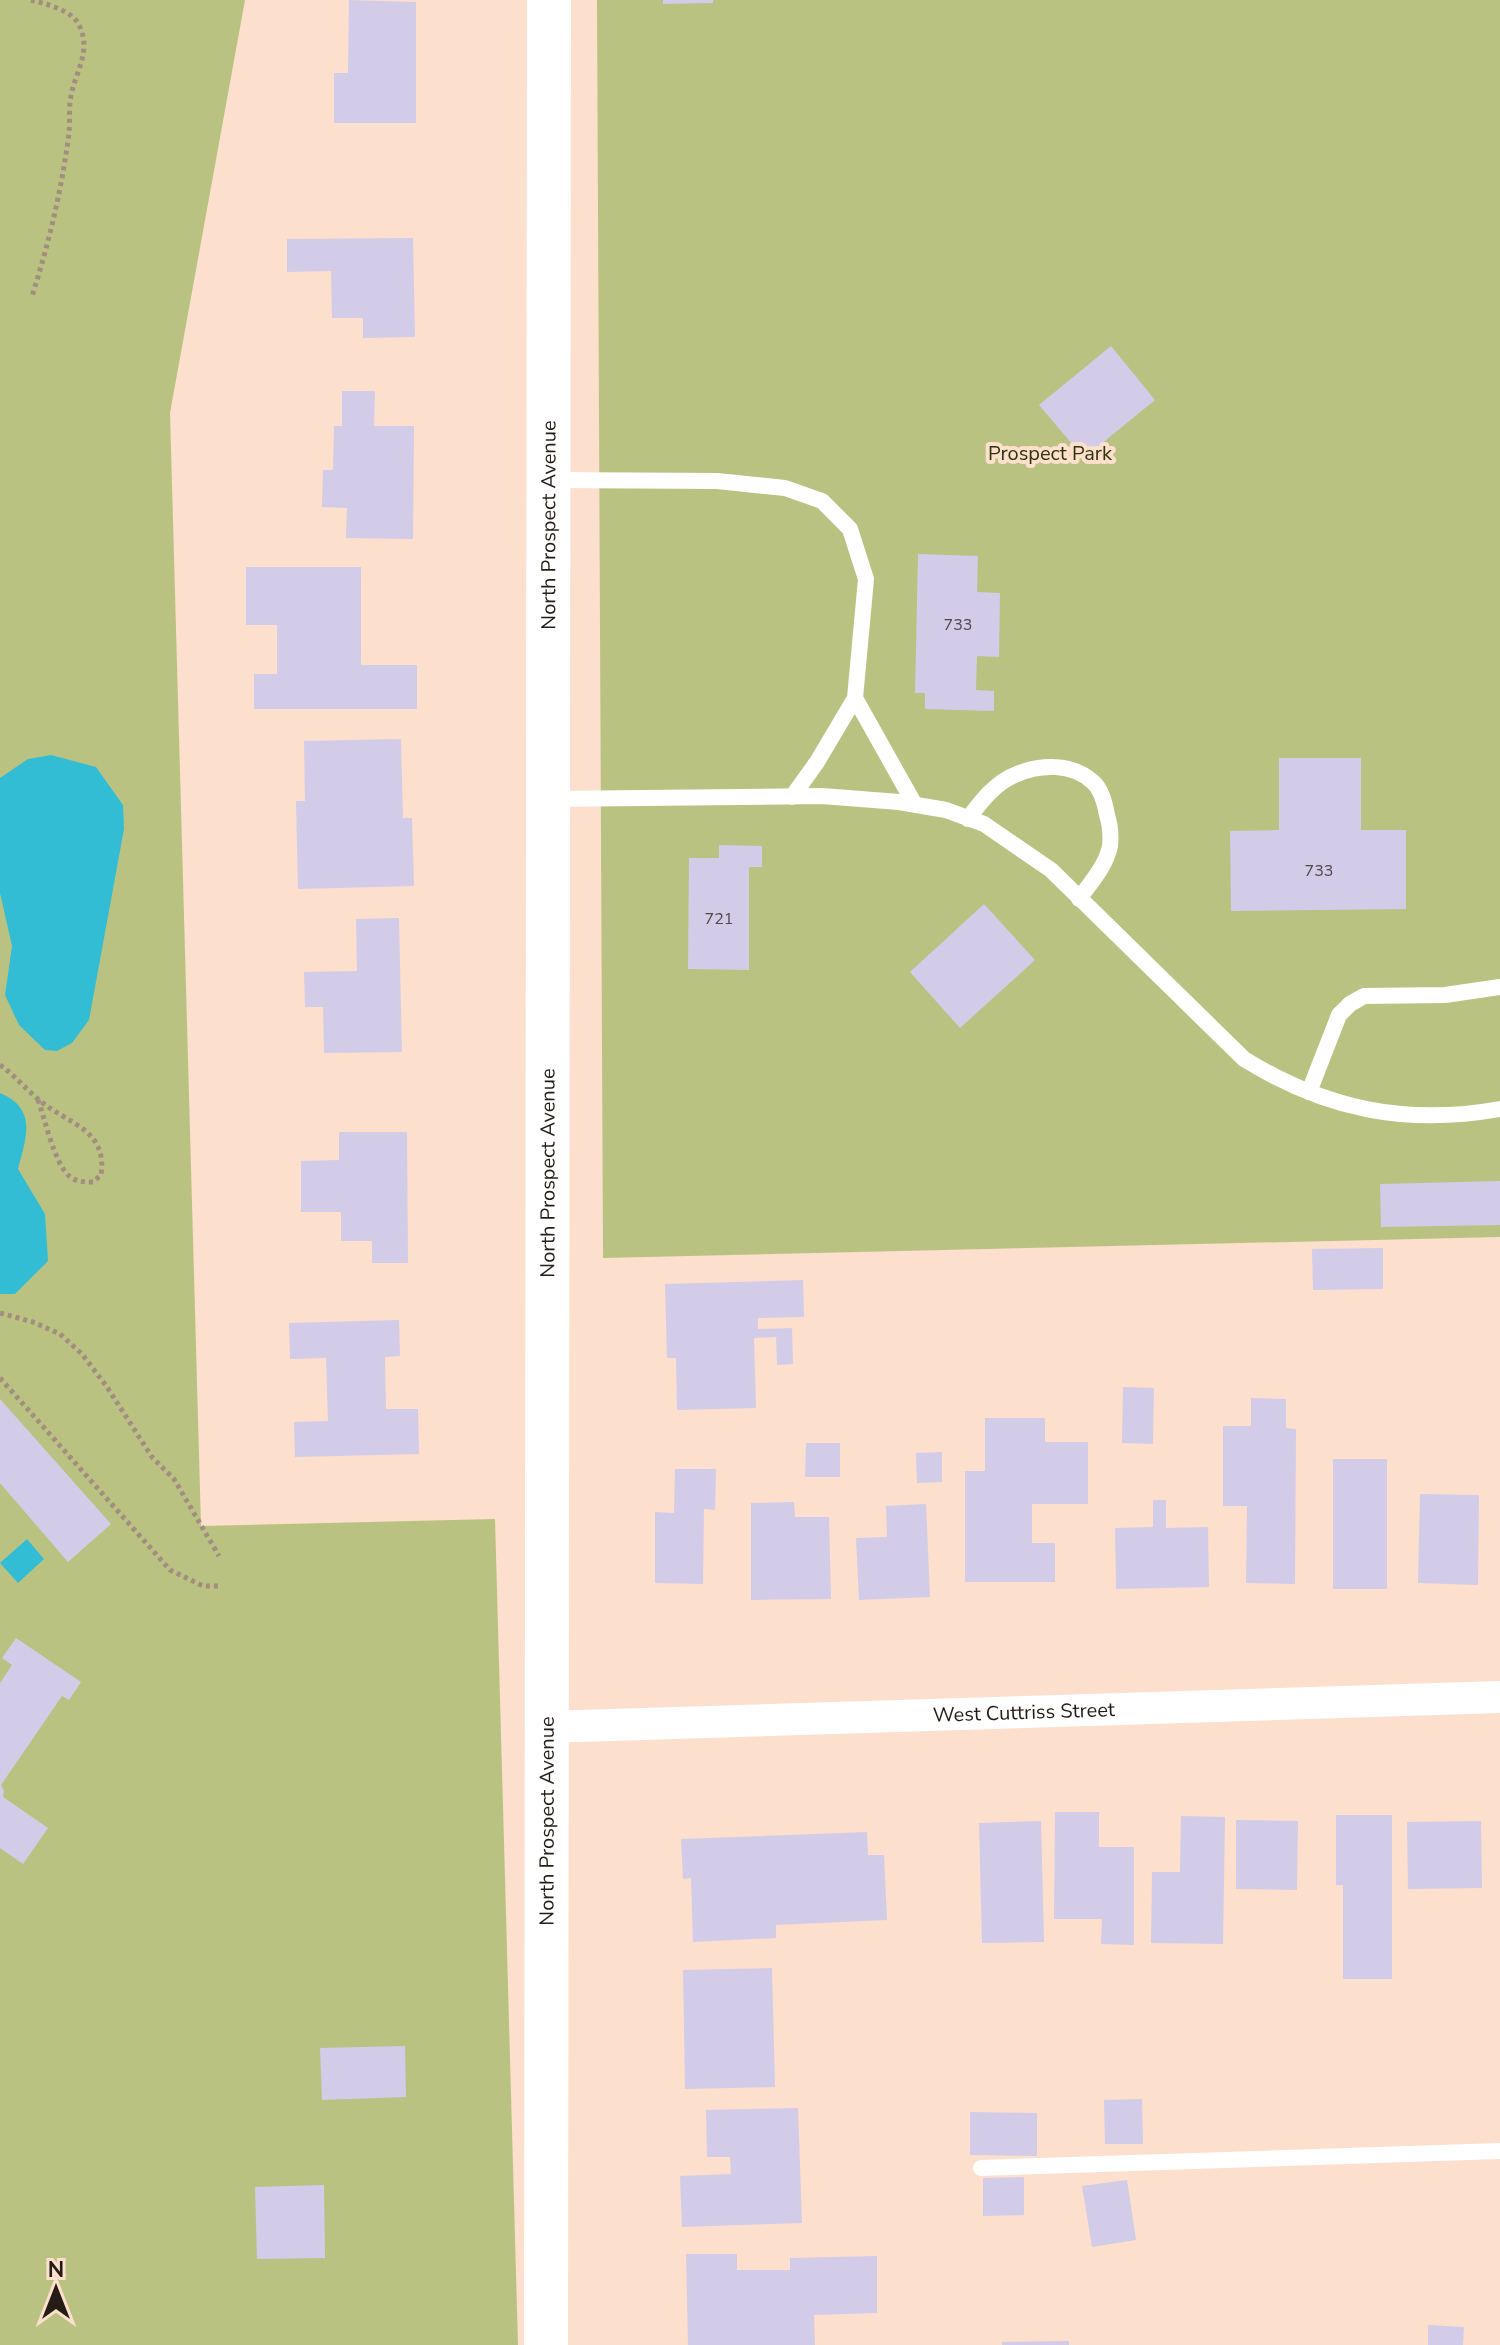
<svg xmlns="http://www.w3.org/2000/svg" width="1500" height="2345" font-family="'Nunito Sans',sans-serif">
<rect width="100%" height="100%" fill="#fcdfcd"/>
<path fill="#bac282" d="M0 0H245L170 413 201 1526 495 1519 518 2345H0Z
M597 0H1500V1237L603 1258Z"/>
<path fill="#33bdd5" d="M51 755 96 767 123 805 124 829 89 1020 72 1043 57 1051 45 1050 19 1025 5 995 12 946 0 893V778L28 759Z
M0 1093C38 1109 26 1138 18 1169L45 1214 48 1261 15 1294H0Z
M27 1539 44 1559 18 1583 0 1563Z"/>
<path fill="#d2cce8" d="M349 0 416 2V123H334V73H348Z
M663 0H713V3L663 4Z
M413 238 415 337 363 338V318H332L331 271 287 272V239Z
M1111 346 1155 400 1084 458 1039 405Z
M342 391H375L374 426H414L413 539 346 538 347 508 322 507 323 470H333L334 426H342Z
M918 554 978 556 977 592 1000 593 999 657 977 656 976 690 994 691V711L925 709V693H915Z
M246 567H361V665H417V709H254V674H277V625H246Z
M401 739 403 818H412L414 886 298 889 296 801H305L304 741Z
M1279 758H1361V830H1406V909L1231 911 1230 831 1279 830Z
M719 845 762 846V867H749V970L688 969 689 858H719Z
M984 904 1035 960 960 1028 910 972Z
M399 918 402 1052 324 1053 323 1007H305L304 972 357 971 356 919Z
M339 1132H407L408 1263H372V1241H341V1212H301V1161L339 1160Z
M1500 1181V1225L1381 1227 1380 1184Z
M1383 1248V1289L1313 1290 1312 1249Z
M803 1280 804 1317 758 1318V1329L792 1328 793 1364 777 1365 776 1337 754 1338 756 1408 677 1410 676 1358H667L665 1284Z
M399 1320 400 1356 385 1357 386 1409H418L419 1454 295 1457 294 1422 328 1421 326 1358 290 1359 289 1323Z
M1123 1387 1154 1388 1153 1444 1122 1443Z
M1251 1398 1286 1399V1428L1296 1429 1295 1584 1246 1583 1247 1506H1223V1426H1251Z
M0 1399 111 1524 68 1562 0 1483Z
M985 1418H1045V1442H1088V1504H1032V1543H1055V1582H965V1471H985Z
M806 1443H840V1477H805Z
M942 1452V1482L917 1483 916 1453Z
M1333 1459H1387V1589H1333Z
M675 1469H716L715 1510 704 1509 703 1584 655 1583V1512L674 1513Z
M1420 1494 1479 1495 1478 1585 1418 1583Z
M1153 1500H1166V1528L1208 1527 1209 1587 1116 1589 1115 1528 1153 1527Z
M794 1502 795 1517H829L831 1599 751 1600V1503Z
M926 1504 930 1597 859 1600 856 1538 887 1537 886 1506Z
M16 1638 81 1682 69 1700 62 1696 1 1785 4 1791 3 1797 48 1828 23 1864 0 1848V1683L12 1665 2 1658Z
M1055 1812H1099V1847H1134V1945L1101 1944 1102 1919H1054Z
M1336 1815H1392V1979H1343V1885H1336Z
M1181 1816 1225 1817 1223 1944 1151 1943 1152 1872H1180Z
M1236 1820 1298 1821 1297 1890 1236 1889Z
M1041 1821 1044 1942 982 1943 979 1823Z
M1481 1821 1482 1888 1408 1889 1407 1822Z
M867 1832 868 1855H884L887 1920 776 1925V1938L693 1942 691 1878 683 1879 681 1839Z
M772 1968 775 2087 685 2089 683 1970Z
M405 2046 406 2097 322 2100 320 2048Z
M1142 2099 1143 2144H1105L1104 2100Z
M798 2108 802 2223 682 2227 680 2176 731 2174 730 2157H707L706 2110Z
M970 2112 1037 2113V2156L970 2155Z
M1024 2177V2215L983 2216V2178Z
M1127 2180 1136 2240 1092 2247 1082 2186Z
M324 2185 325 2258 257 2259 255 2187Z
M686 2254H737V2270H790V2258L877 2256V2313L814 2315 815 2345H688Z
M1428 2325 1464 2327 1463 2345H1428Z
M1069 2341V2345H1002V2342Z"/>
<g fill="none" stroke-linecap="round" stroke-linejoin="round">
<path stroke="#a28d80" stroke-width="5" stroke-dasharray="4 4" stroke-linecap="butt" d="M31 0C46 4 72 10 79 25 93 53 73 74 70 102 69 112 70 123 69 133 62 188 49 243 32 296
M0 1065C14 1075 25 1088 38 1099 66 1124 108 1128 101 1175L93 1182C84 1182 76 1182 69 1176 54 1162 45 1119 38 1100
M0 1313 33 1322 60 1334 82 1354 107 1387 152 1457 174 1479 219 1556
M0 1378 170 1570 203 1586H220"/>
<path stroke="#fff" stroke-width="16" d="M551 480 717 481 785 488 822 501 850 529 866 579 855 698 817 762 792 797
M855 698 915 805
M548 799 822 796 899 802 946 810 984 824 1051 870 1244 1059C1325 1109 1405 1126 1500 1109
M968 819C981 801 996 782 1017 774 1041 764 1072 763 1093 782 1102 790 1105 804 1107 815 1110 824 1111 836 1110 846 1106 866 1091 882 1079 899
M1309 1092 1339 1015 1350 1004 1364 996 1445 995 1500 987
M981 2168 1500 2151"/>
<path stroke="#fff" stroke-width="32" id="s1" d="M546 1727 1500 1697"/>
<path stroke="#fff" stroke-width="44" id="s2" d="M546 2345 549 0"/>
</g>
<g text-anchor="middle" stroke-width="8" stroke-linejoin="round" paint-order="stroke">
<g font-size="16" fill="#51484a">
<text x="958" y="630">733</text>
<text x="1319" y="876">733</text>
<text x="719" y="924">721</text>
</g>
<g font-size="20" fill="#2f330a" stroke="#fcdfcd">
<text x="1050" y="460">Prospect Park</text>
</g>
<g font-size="20" fill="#261c16" stroke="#fcdfcd">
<text dy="7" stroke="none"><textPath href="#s2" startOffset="1820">North Prospect Avenue</textPath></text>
<text dy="7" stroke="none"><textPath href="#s2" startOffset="1172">North Prospect Avenue</textPath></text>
<text dy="7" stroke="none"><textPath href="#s1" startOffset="478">West Cuttriss Street</textPath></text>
<text dy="7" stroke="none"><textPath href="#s2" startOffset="524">North Prospect Avenue</textPath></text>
</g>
</g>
<g transform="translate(56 2289)" stroke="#fcdfcd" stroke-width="6" paint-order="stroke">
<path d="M0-6L14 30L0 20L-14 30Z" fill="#261c16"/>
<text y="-12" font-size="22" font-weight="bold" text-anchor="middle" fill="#261c16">N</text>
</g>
</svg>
